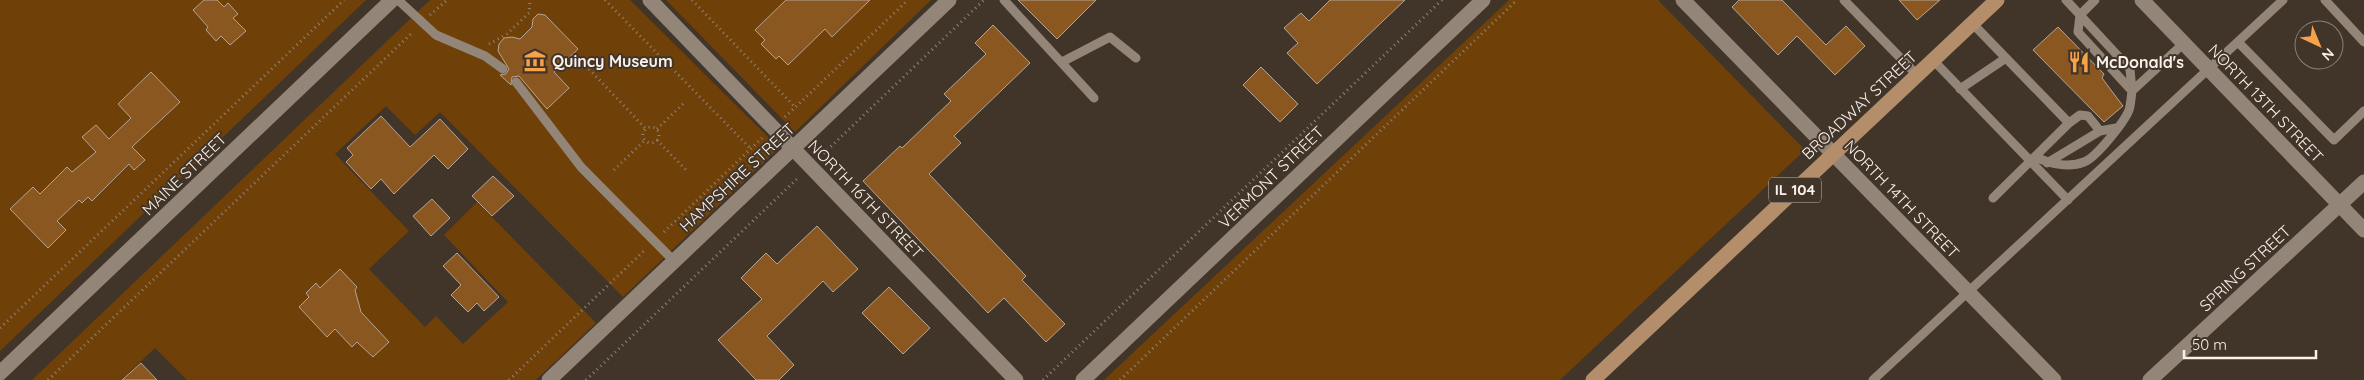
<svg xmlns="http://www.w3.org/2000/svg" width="2364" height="380" font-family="Quicksand,sans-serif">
<rect width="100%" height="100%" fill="#41352a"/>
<path fill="#6f4007" d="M0 0H366L0 351Z
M430 0H630L779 148 623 297 440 112 415 135 386 106 335 154 409 231 369 269 425 327 436 316 463 344 508 302 444 235 477 202 596 323 536 380H187L155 348 121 380H32Z
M666 0H931L795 132Z
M1509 0H1658L1805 150 1560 380H1104Z"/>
<path fill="#8b5721" stroke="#b4a598" d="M204 0H217L224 7 228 3 238 14 233 18 246 31 230 45 221 36 216 41 206 30 208 27 193 10Z
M786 0H870L832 37 825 29 788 65 779 56 776 59 761 44 765 40 755 30Z
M1018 0H1096L1057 39Z
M1330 0H1405L1317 84 1287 53 1298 43 1284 28 1301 13 1309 21Z
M1739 0H1782L1826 45 1846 26 1865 46 1835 75 1797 36 1778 55 1732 7Z
M1899 0H1940L1917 20Z
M538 14 545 15 578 49 554 72 569 88 547 109 519 76 512 77 511 85 500 75 506 74 509 69 498 51 499 44 504 38 512 37 520 39 532 27 533 19Z
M993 25 1030 63 954 136 961 143 929 174 1026 276 1022 280 1065 324 1046 342 1004 298 988 313 863 181 900 146 902 148 951 101 944 94 986 54 975 43Z
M2058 27 2104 74 2102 78 2123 106 2104 122 2033 50Z
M1261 67 1298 104 1280 122 1243 85Z
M151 72 180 102 132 147 145 160 134 170 129 164 92 201 88 197 82 203 79 200 57 221 66 230 48 248 10 209 33 187 40 194 67 167 72 172 96 152 82 137 96 125 109 139 131 118 118 104Z
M381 116 410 147 440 119 468 149 448 169 434 155 394 194 381 179 371 189 346 162 353 155 347 148Z
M493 176 514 196 492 216 472 196Z
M432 199 450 218 431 236 413 216Z
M817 226 858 269 833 292 823 281 767 336 794 365 779 380H756L718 340 762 299 741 278 766 253 777 264Z
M457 253 499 297 484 311 477 303 468 312 451 295 461 285 443 266Z
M340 269 357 287 355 290 361 312 389 342 373 357 357 342 352 347 335 329 327 337 299 307 309 297 306 293 316 283 320 288Z
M889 287 930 328 903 354 862 313Z
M141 363 157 380H122Z"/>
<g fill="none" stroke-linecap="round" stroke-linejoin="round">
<path stroke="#8e847b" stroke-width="3" stroke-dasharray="1 4" stroke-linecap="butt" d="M605 0 751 149
M692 0 795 107
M430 15 447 0
M489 44 507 34 529 13 530 0
M589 69 646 129
M785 117 908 0
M643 135a8 8 0 1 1 16 0a8 8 0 1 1-16 0Z
M657 129 684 103
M657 140 686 170
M820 157 984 0
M614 170 645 140
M664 232 762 138
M0 328 344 0
M48 380 413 32
M509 380 646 249
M586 380 799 177
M1043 380 1442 0
M1120 380 1517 0"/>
<path stroke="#948579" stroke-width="9" d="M398 0 436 35 485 56 503 69
M1004 0 1094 98
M1844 0 1917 75
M2095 0 2080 15 2130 69 2132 91 2184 43
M2325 0 2364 42
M1972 23 2069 123 1993 198
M2238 42 2334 140 2364 111
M1933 60 2068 200
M1062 62 1110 37 1136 58
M516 82 581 167 674 261
M1960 89 2006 58
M2069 123 2080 115 2088 116 2100 131
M2036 157C2050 164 2069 168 2084 162 2096 158 2125 121 2129 110 2131 104 2131 97 2132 91L2078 32 2080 15 2066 0
M2047 163 2100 131 2116 128
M1873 380 2283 0"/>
<path stroke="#948579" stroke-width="15" d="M650 0 1016 380
M1683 0 2054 380
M2142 0 2364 230
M549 380 949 0
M1083 380 1483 0
M2150 380 2364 182"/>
<path stroke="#948579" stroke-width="15" d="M0 373 392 0"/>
<path stroke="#b48d6b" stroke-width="15" d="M1593 380 1997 0"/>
</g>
<defs>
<g id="museum-bare" transform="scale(1.725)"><path d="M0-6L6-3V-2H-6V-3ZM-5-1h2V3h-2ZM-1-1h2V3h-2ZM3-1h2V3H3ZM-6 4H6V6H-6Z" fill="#f7a149" stroke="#41352a" stroke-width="2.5" paint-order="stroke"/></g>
<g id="restaurant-bare" transform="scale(1.725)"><path d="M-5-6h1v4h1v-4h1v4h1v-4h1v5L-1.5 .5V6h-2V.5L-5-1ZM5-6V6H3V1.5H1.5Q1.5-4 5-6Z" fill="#f7a149" stroke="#41352a" stroke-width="2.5" paint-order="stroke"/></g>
</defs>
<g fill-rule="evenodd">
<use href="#museum-bare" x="535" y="61"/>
<use href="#restaurant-bare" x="2079" y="62"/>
</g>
<g text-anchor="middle" stroke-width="4" stroke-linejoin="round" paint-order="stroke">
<rect fill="#41352a" stroke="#c2b9b1" stroke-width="1" x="1769" y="177.5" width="52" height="25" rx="4"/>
<g font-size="15" font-weight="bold" fill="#faf1eb">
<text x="1795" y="195">IL 104</text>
</g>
<g font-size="16" font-weight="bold" fill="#faf1eb" stroke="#41352a" text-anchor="start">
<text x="552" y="67">Quincy Museum</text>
<text x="2096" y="68">McDonald's</text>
</g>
<g font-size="16" fill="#faf1eb" stroke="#41352a">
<text transform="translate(2266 103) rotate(46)" y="6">NORTH 13TH STREET</text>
<text transform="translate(1859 105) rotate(-43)" y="6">BROADWAY STREET</text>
<text transform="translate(184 174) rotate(-44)" y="6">MAINE STREET</text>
<text transform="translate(737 177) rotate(-43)" y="6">HAMPSHIRE STREET</text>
<text transform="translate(1271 177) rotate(-44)" y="6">VERMONT STREET</text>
<text transform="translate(866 199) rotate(46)" y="6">NORTH 16TH STREET</text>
<text transform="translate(1902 199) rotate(46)" y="6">NORTH 14TH STREET</text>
<text transform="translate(2245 268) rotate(-43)" y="6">SPRING STREET</text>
</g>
</g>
<g transform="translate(2319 45) rotate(136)"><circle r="24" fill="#41352a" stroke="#8b8077"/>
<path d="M0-4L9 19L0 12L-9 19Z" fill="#f7a149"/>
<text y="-8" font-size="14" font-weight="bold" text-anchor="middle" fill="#faf1eb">N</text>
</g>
<path d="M2184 350v8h132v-8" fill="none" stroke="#faf1eb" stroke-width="2.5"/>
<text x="2192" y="350" font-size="15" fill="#faf1eb" stroke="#41352a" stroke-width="4" paint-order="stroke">50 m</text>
</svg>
